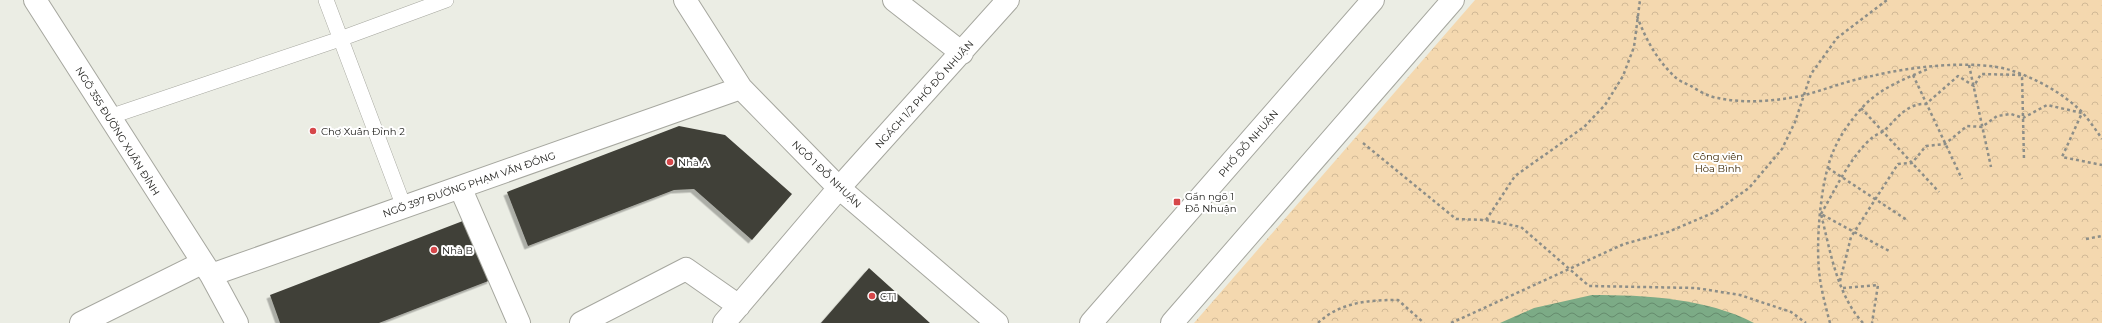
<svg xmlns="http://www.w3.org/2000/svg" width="2102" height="323" font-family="Montserrat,sans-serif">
<defs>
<pattern id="park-crowns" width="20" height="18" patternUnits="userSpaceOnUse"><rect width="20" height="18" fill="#f4d8af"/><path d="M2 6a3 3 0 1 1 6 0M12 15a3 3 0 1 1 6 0" fill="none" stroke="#d1b996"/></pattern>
<pattern id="water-waves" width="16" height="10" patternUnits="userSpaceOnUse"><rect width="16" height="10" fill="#7cab86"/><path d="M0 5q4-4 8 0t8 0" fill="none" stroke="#658b6d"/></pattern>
<filter id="shadow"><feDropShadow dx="-3.5" dy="3.5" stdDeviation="0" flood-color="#0004"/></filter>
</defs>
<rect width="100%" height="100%" fill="#ebede4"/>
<path fill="url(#park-crowns)" d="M1475 0H2102V323H1194Z"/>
<path fill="url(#water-waves)" d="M1592 295C1645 295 1706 298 1754 323H1500L1534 308Z"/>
<path fill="#414039" filter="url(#shadow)" d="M679 126 725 135 792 194 752 240 694 189 674 190 528 246 507 192Z
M468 219 491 280 379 323H280L270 295Z
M869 268 930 323H821Z"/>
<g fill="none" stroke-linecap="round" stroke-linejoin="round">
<g stroke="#a6a79f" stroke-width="16">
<path id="lane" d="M326 0 404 207
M109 117 340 39 446 0"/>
</g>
<g stroke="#a6a79f" stroke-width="24">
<path id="street" d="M35 0 211 275 741 88
M685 0 741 88 839 188 997 323
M894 0 962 53
M460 187 519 323
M211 275 237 323
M81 323 202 263
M581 323 686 269 739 306
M724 323 839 188 1008 0"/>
</g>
<g stroke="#a6a79f" stroke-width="24">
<path id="secondary" d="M1091 323 1373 0
M1172 323 1453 0"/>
</g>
<path stroke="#8d8e88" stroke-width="2.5" stroke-dasharray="3 3" stroke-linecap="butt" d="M1637 16C1646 40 1657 60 1675 77 1679 81 1685 83 1691 86 1699 91 1709 97 1718 98 1746 104 1778 101 1805 95 1827 89 1849 80 1872 76 1909 67 1973 59 2010 70 2035 78 2063 93 2082 112 2089 120 2096 130 2102 139
M1969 65 1991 167
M1913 75 1962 179
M1861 108 1939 192
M1363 143 1456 219 1486 220 1521 227 1589 286 1696 288 1740 295 1791 312 1806 323
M1828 168 1907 220
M1821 214C1835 190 1851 155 1873 137 1877 134 1882 133 1886 129 1898 117 1908 103 1926 104L1958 76 1974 86 1981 74 2022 75 2024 160
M1486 220 1515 176 1584 127 1605 105 1623 76 1634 47 1640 0
M2086 239 2102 236
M1840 281 1851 237 1898 164 1912 163 1926 146 1945 144 1967 126 1982 127 1997 116 2011 114 2023 118 2047 105 2082 113 2062 157 2102 165
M1843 288 1878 285 1872 323
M1318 323C1340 302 1369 300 1398 300L1424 323
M1451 323 1624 244 1668 232 1715 212 1749 188 1782 149 1795 122 1811 74 1837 38 1887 0
M1830 323C1826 308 1822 293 1820 279 1815 247 1820 182 1833 152 1839 137 1850 121 1861 109 1878 89 1904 79 1928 69
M1863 323C1837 295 1830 250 1821 214L1891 252"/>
<use href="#lane" stroke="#fff" stroke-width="15"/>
<use href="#street" stroke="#fff" stroke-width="22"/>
<use href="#secondary" stroke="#fff" stroke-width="22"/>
</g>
<g fill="#d6474a" stroke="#fff" stroke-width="1.5">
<circle cx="313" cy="131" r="4"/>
<circle cx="670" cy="162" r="4"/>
<rect x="1173" y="198" width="8" height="8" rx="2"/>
<circle cx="434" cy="250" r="4"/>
<circle cx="872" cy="296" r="4"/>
</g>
<g text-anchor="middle" stroke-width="4" stroke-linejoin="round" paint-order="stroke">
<g font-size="10" fill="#22221f" stroke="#fff">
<text transform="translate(924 94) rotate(-48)" y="4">NGÁCH 1/2 PHỐ ĐỖ NHUẬN</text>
<text transform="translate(118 131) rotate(58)" y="4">NGÕ 355 ĐƯỜNG XUÂN ĐỈNH</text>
<text transform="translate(1248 143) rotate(-49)" y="4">PHỐ ĐỖ NHUẬN</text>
<text transform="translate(827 174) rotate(44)" y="4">NGÕ 1 ĐỖ NHUẬN</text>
<text transform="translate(469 184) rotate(-19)" y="4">NGÕ 397 ĐƯỜNG PHẠM VĂN ĐỒNG</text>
</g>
<g font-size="10" fill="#22221f" stroke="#fff" text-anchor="start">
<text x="321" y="135">Chợ Xuân Đỉnh 2</text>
<text x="678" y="166">Nhà A</text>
<text x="1185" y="200">Gần ngõ 1<tspan x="1185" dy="12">Đỗ Nhuận</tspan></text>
<text x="442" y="254">Nhà B</text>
<text x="880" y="300">CT1</text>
</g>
<g font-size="10" fill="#3a2500" stroke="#fff">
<text x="1718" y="160">Công viên<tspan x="1718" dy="12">Hòa Bình</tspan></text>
</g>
</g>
</svg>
